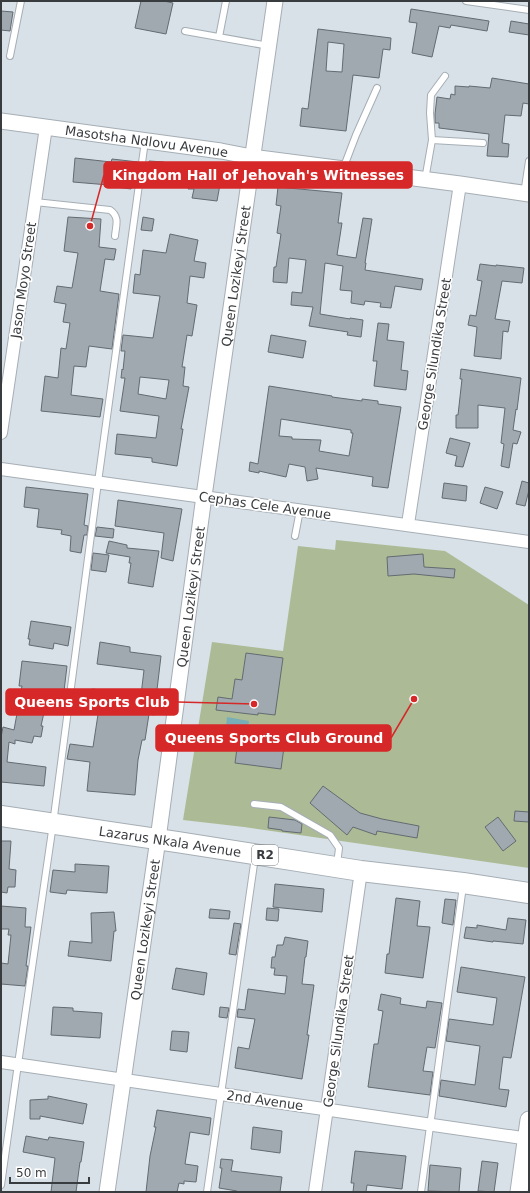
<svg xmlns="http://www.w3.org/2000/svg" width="530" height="1193" font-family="'DejaVu Sans',sans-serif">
<rect width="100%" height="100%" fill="#d8e1e8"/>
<path fill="#acbb95" d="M336 540 445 551 529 605V868L244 827 183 820 212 642 283 651 298 546 335 550Z"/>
<path fill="#78aeb7" d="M227 717 249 721 247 731 226 727Z"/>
<path fill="#a1a9b0" stroke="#636b71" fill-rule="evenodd" d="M141 1H164L173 3 166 34 135 28Z
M411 9 489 21 487 31 451 25 450 28 439 26 432 57 412 53 417 23 409 22Z
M1 11 13 12 10 31 1 30Z
M511 21 529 24V35L509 32Z
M318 29 391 38 390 50 383 49 379 78 353 75 346 131 300 126 302 108 308 109ZM328 42 344 44 342 72 326 71Z
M492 78 529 84V104L523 103 521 116 505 115 502 143 509 144 508 157 487 156 489 134 439 128V123H435V114L437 97 450 99 451 94 455 95V86L469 87V86L490 88Z
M75 158 111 162 112 159 138 162 136 172H133L131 189 108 186 109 185 73 182Z
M149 161 164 162 162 183 152 182V173H145L146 163 149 164Z
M203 166 223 168 217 201 192 198 194 189H188L190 181 183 180 184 171 202 174Z
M278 187 342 193 338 223H342L337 255 356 258 363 218 372 219 365 263H366L365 270 423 279 421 290 395 286 391 308 380 307 381 303 365 301 364 305 351 303 352 291 340 290 343 266 325 263 320 314 350 319V318L363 320 361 337 347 335 348 332 309 326 313 307 291 305 292 292 302 293 306 260 289 258 287 283 273 282 274 267H276L281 234 277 233 281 206 276 205Z
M68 217 101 219 99 247 116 249 114 260 105 259 100 291 119 294 112 349 89 346 86 367 74 366 71 395 103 399 100 417 41 411 45 376 58 378 61 348 66 349 70 323 63 322 66 304 54 302 57 286 72 288 78 253 64 251Z
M143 217 154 219 152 231 141 230Z
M170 234 198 240 194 261 206 263 204 278 190 276 187 303 197 305 192 336 187 335 182 367H185L183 386 189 387 181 429H183L177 466 152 462V458L115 454 117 434 156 438 159 416 120 411 125 378H121L122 369 123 370 125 351H121L123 335 153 338 160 296 133 293 135 274 140 275 143 250 166 253ZM140 377 169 380 166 399 138 394Z
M480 264 496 266V265L524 268 522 283 502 281 495 319 510 321 508 332 503 331 501 359 474 356 477 327 468 325 470 315 476 316 482 281 477 280Z
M378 323 389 324 387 340 404 342 401 370 408 371 406 390 374 386 377 361H373Z
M271 335 306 341 303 358 268 352Z
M461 369 521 378 517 410 516 409 513 430 521 432 517 444 513 443 509 468 501 466 504 444 501 443 505 408 478 405V428H456V415H458L462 379H460Z
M269 386 332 396V397L362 401V399L378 401V404L401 407 388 488 372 486 373 477 316 468 318 479 307 481 305 467 289 464 286 477 259 471V473L249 471 250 462 258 464ZM281 419 351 430V433H353L349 456 319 451 321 440 292 439V437L279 436Z
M450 438 470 443 463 467 455 466 457 456 446 453Z
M522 481 529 483V490L525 506 516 504Z
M444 483 467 486 466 501 442 498Z
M26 487 88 494 84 525 88 526 87 535H84L81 553 70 551 71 536 61 534 62 530 37 527 39 509 24 507Z
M485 487 503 492 497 509 480 503Z
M118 500 182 509 173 561 161 558 164 533 115 526Z
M97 527 114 529 113 538 95 536Z
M109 541 127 545V548L159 551 153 587 128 583 131 563H129L130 557 106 553Z
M93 553 109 555 106 572 91 570Z
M423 554 424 567 455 569 454 578 414 574 388 576 387 557Z
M31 621 71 627 68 646 54 643 53 649 29 645 30 639H28Z
M100 642 130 647V652L161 656 154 715 149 714 145 740H142L138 760 135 795 87 791 90 762 67 759 70 744 93 747 99 708 89 707 92 689 141 695 144 670 97 664Z
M246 653 283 658 275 715 258 713V715L216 710 218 697 232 699 235 679 242 680Z
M22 661 67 666 64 691 49 690 41 726H43L41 737 34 736 32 743 15 740V744L9 742 7 762 46 767 44 786 1 782V737L3 727 14 730 22 686H19Z
M238 741 284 747 281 769 235 763Z
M323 786 360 813 382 819 419 826 417 838 377 831 376 835 353 827 347 835 310 803Z
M515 811 529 812V822L514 821Z
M269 817 295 820 302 824 301 833 282 831V830L268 828Z
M498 817 516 841 503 851 485 827Z
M1 841H11L9 869 16 870 15 887H8L7 893 1 892Z
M75 864 109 866 107 893 67 890 66 894 50 892 53 870 75 872Z
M275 884 324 889 322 912 273 907Z
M396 898 420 901 417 926 430 927 423 978 385 973 387 954H389Z
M445 899 456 900 453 925 442 923Z
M1 906 26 908 25 927H31L26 966H28L25 986 1 984V963L8 964 11 935H8L9 929H1Z
M267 908 279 909 278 921 266 920Z
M210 909 230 911 229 919 209 918Z
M114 912 116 931H114L111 961 68 956 70 941 92 943 91 913Z
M508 918 526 920 523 944 493 941V942L464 938 466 927 477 928V925L506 930Z
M234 923 241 924 236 955 229 954Z
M285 937 308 941 306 957H305L302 984 314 985 307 1035H309L302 1079 235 1068 238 1047 249 1049 255 1019 237 1017 238 1009 245 1010 248 989 285 994 287 976 274 975 275 968H271L272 957H275L277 945H283Z
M461 967 525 977 511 1058 503 1057 499 1089 509 1090 506 1107 439 1096 441 1080 475 1085 480 1046 446 1041 449 1019 493 1025 497 998 457 992Z
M176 968 207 973 204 995 172 989Z
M381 994 401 998 400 1004 426 1008 427 1001 442 1003 435 1048 427 1047 423 1071 433 1072 430 1095 368 1087 374 1044H378L383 1011 378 1010Z
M53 1007 73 1008V1011L102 1013 100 1038 51 1035Z
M220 1007 229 1008 227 1018 219 1017Z
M172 1031 189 1032 187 1052 170 1050Z
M48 1096 87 1104 83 1124 40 1116V1119H30V1100L48 1099Z
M157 1110 211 1118 209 1135 190 1132 185 1164 198 1166 196 1182 184 1181V1184L179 1183 177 1192H146L150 1156 156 1127H154Z
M253 1127 282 1131 280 1153 251 1149Z
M26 1136 48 1140 49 1137 84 1142 81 1162H80L76 1192H51L55 1158 23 1152Z
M355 1151 406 1156 402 1189 367 1185 366 1192H353L354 1183H351Z
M221 1159 233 1160 231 1171 282 1177 280 1192H236L237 1191 219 1188 222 1168H220Z
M482 1161 498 1163 494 1192 478 1191Z
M430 1165 461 1168 459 1192 428 1191Z"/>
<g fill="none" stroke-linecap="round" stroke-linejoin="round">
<g stroke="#a6aeb5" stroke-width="8">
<path id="service" d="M466 1 529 10
M185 31 269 46
M219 37 226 1
M10 56 21 1
M432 140 483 143
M343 169 356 135 377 88
M425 180 432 140 430 113 431 95 445 76
M524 194 529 161
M35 202 110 210C120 217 116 225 115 236
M295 536 300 510
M254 804 281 807 330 835 339 848 337 865
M1 1185 18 1064 53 824 98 482 145 141
M207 1192 255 857
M421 1192 463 886"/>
</g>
<g stroke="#a6aeb5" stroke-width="14">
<path id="minor" d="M1 433 46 127
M1 469 529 542
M408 524 460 184
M1 1062 529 1139
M315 1192 361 871"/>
</g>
<g stroke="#a6aeb5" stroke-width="17">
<g id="tertiary">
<path id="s1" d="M1 121 221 151 252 157 460 184 529 194"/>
<path id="s2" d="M107 1192 158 839 204 496 275 1"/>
</g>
</g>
<g stroke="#a6aeb5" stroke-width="19">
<path id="secondary" d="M519 1192 529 1120"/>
</g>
<g stroke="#a6aeb5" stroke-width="22">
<g id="trunk">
<path id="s3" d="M1 816 177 842 361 871 463 883 529 893"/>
</g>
</g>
<use href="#service" stroke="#fff" stroke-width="6"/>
<use href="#minor" stroke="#fff" stroke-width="12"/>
<use href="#tertiary" stroke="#fff" stroke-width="15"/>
<use href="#secondary" stroke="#fff" stroke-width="17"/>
<use href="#trunk" stroke="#fff" stroke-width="20"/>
</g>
<g text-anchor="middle" stroke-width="3.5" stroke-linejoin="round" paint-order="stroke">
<rect fill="#fff" stroke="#747679" stroke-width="1" x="252" y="845" width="26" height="20" rx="3"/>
<g font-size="12" font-weight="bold" fill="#393c3f">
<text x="265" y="859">R2</text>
</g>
<g font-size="13" fill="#393c3f" stroke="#fff">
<text dy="5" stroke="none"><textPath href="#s1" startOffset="147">Masotsha Ndlovu Avenue</textPath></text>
<text dy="5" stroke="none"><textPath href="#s2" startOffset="925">Queen Lozikeyi Street</textPath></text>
<text transform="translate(23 280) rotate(-82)" y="5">Jason Moyo Street</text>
<text transform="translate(434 354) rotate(-81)" y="5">George Silundika Street</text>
<text transform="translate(265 505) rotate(8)" y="5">Cephas Cele Avenue</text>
<text dy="5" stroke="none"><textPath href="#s2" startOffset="601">Queen Lozikeyi Street</textPath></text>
<text dy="5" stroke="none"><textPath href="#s3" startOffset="171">Lazarus Nkala Avenue</textPath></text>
<text dy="5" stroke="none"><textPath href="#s2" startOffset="265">Queen Lozikeyi Street</textPath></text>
<text transform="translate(338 1031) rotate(-82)" y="5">George Silundika Street</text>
<text transform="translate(265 1100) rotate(8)" y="5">2nd Avenue</text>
</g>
</g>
<path fill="none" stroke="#d62828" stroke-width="1.5" d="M90 226L104 175M254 704L178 702M414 699L391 738"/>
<g fill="#d62828" stroke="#fff" stroke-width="1.5">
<circle cx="90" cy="226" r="4"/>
<circle cx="254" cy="704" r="4"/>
<circle cx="414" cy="699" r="4"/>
</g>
<g fill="#d62828" stroke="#d62828" stroke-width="1.5">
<rect x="104" y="162" width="308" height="26" rx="4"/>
<rect x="6" y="689" width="172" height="26" rx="4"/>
<rect x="156" y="725" width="235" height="26" rx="4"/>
</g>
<g font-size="14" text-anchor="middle" font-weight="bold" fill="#fff">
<text x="258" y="180">Kingdom Hall of Jehovah's Witnesses</text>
<text x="92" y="707">Queens Sports Club</text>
<text x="274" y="743">Queens Sports Club Ground</text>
</g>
<rect width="530" height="1193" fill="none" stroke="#393c3f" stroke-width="4"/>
<path d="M10 1177v6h79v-6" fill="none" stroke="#393c3f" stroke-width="2"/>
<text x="16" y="1177" font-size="12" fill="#393c3f" stroke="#ffffff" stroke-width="3" paint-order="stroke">50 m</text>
</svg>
